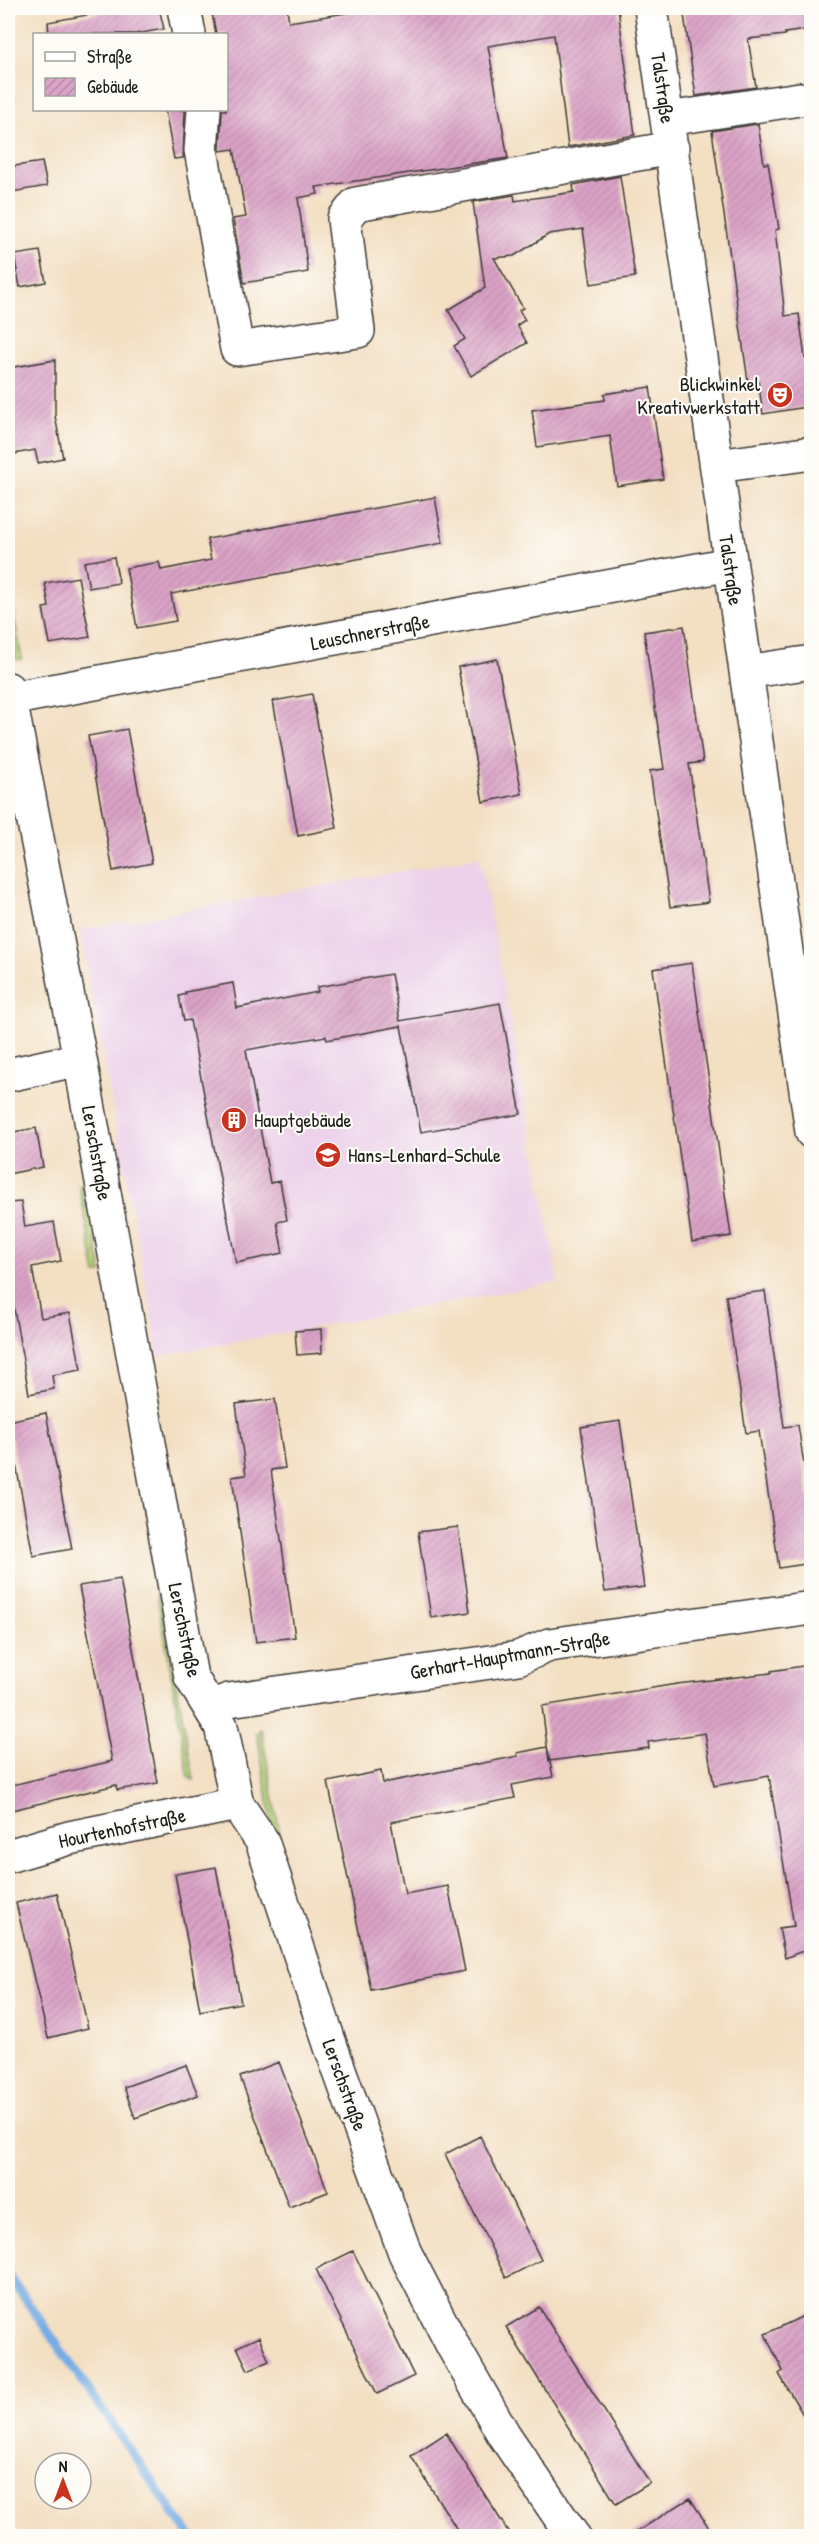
<svg xmlns="http://www.w3.org/2000/svg" width="819" height="2544" font-family="'Patrick Hand',sans-serif">
<defs>
<pattern id="grass-tufts" width="24" height="20" patternUnits="userSpaceOnUse" patternTransform="scale(1.5)"><rect width="24" height="20" fill="#b2cf76"/><path d="M3 7l-1-3M5 7V3M7 7l1-3M15 17l-1-3M17 17v-4M19 17l1-3" fill="none" stroke="#98b166"/></pattern>
<pattern id="building-hatch" width="6" height="6" patternUnits="userSpaceOnUse" patternTransform="scale(1.5)"><rect width="6" height="6" fill="#daa2c6"/><path d="M-1 1l2-2M0 6l6-6M5 7l2-2" fill="none" stroke="#ba8baa"/></pattern>
</defs>
<rect width="100%" height="100%" fill="#fdfcf7"/>
<filter id="ink" filterUnits="userSpaceOnUse"><feTurbulence type="fractalNoise" baseFrequency=".0167" numOctaves="2"/><feDisplacementMap in="SourceGraphic" scale="12" xChannelSelector="R" yChannelSelector="G"/><feConvolveMatrix kernelMatrix="1 2 1 2 8 2 1 2 1" color-interpolation-filters="sRGB"/></filter>
<filter id="wash" filterUnits="userSpaceOnUse"><feTurbulence type="fractalNoise" baseFrequency=".008" numOctaves="4" result="noise"/><feDisplacementMap in="SourceGraphic" scale="24" xChannelSelector="R" yChannelSelector="G"/><feGaussianBlur stdDeviation="1.35" result="paint"/><feColorMatrix in="noise" values="0 0 0 0 0 0 0 0 0 0 0 0 0 0 0 0 0 1.4 0 .05"/><feComposite in="paint" operator="in"/></filter>
<g filter="url(#wash)">
<rect width="100%" height="100%" fill="#f3dfc2"/>
<path fill="#ecd1ea" d="M480 857 559 1282 159 1356 80 930Z"/>
<path fill="url(#grass-tufts)" stroke="#677649" stroke-width="1.5" d="M8 595H10L21 654 22 659 16 660 8 617Z
M85 1183 102 1273 96 1274 79 1184Z
M151 1559 154 1561 194 1780 189 1778Z
M261 1729 280 1835H274L257 1733Z"/>
<g fill="none" stroke-linecap="round" stroke-linejoin="round">
<path stroke="#75ace4" stroke-width="9" d="M8 2274 190 2536"/>
</g>
<g id="blocks">
<path fill="url(#building-hatch)" d="M126 8H159L164 29 136 34H49L48 22Z
M211 8H287L289 22 379 8H618L635 135 568 147 554 35 488 46 508 158 316 187 318 194 298 198 308 272 244 283 233 219 246 217 234 149 220 151V149L222 110H226V34H216Z
M683 8H812V29L785 33V35L748 39 756 87 696 96Z
M165 110H185L183 158 174 159Z
M758 124 764 164 768 163 779 229 775 230 785 316 799 314 805 358 812 357V406L763 414 758 380 748 381 712 131Z
M42 162 47 186 12 192 8 167Z
M620 176 635 277 591 284 583 229 549 234 514 256 494 258 523 308 519 310 525 320 517 325 527 343 471 376 454 346 465 339 448 310 485 288 473 202 514 195 515 201 574 192 573 185Z
M40 251 46 282 20 287 14 255Z
M55 360V416L63 458 38 463 35 450 8 455V368Z
M650 387 663 479 617 486 610 436 537 447 532 410 605 400 604 394Z
M435 497 443 543 171 594 176 621 137 628 126 568 159 562 161 570 211 560 207 539Z
M114 557 119 583 89 588 84 562Z
M78 577 90 637 50 644 43 608 49 607 45 583Z
M684 626 703 762 689 764 709 902 670 907 650 771 664 769 644 632Z
M497 659 522 794 483 802 458 667Z
M312 694 337 828 298 836 273 701Z
M127 729 152 863 113 871 88 736Z
M692 963 731 1236 692 1242 653 969Z
M391 974 400 1021 500 1003 521 1114 421 1132 401 1026 327 1040 326 1036 246 1050 270 1183 280 1181 287 1220 277 1222 283 1253 236 1263 190 1020 184 1021 179 996 186 994 185 992 233 983 237 1008 318 992 317 987Z
M36 1128 43 1167 8 1174V1133Z
M21 1202 25 1227 54 1222 61 1261 32 1267 41 1318 70 1313 81 1370 52 1375 54 1389 29 1394 8 1275V1203Z
M765 1291 784 1427 798 1425 812 1518V1563L779 1568 759 1431 746 1433 726 1296Z
M321 1329 322 1353 297 1355 295 1331Z
M275 1399 285 1468 271 1470 295 1637 256 1642 232 1477 246 1475 236 1404Z
M46 1413 72 1549 33 1556 8 1421Z
M620 1421 644 1587 605 1592 581 1427Z
M458 1527 470 1612 431 1618 418 1532Z
M120 1579 158 1783 117 1790 116 1785 8 1811V1786L112 1761 79 1586Z
M809 1665 812 1681V1951L800 1952 785 1958 779 1928 794 1926 769 1776 714 1786 705 1733 648 1742 649 1748 549 1761 542 1706 677 1684 771 1673V1671Z
M547 1747 553 1777 512 1785 515 1798 391 1822 405 1894 448 1886 465 1971 371 1990 328 1782 381 1771 383 1783 518 1756 517 1753Z
M216 1867 241 2003 200 2011 175 1874Z
M57 1893 88 2028 48 2038 16 1903Z
M279 2062 328 2192 289 2207 240 2077Z
M186 2065 198 2095 135 2118 124 2087Z
M480 2136 541 2260 506 2278 445 2154Z
M353 2251 414 2376 377 2394 316 2269Z
M539 2307 650 2483 616 2504 506 2327Z
M812 2312V2430L779 2374 783 2371 765 2334Z
M259 2337 269 2361 248 2370 237 2347Z
M446 2433 483 2492 511 2536H461L411 2456Z
M690 2498 714 2536H630Z"/>
</g>
</g>
<g filter="url(#ink)">
<use href="#blocks" fill-opacity="0" stroke="#3c3935" stroke-width="1.5"/>
<g fill="none" stroke-linecap="round" stroke-linejoin="round">
<g stroke="#3c3935" stroke-width="36">
<path id="minor" d="M184 8 189 34
M651 8 812 1132
M204 110 201 150 237 349 358 331 344 219 356 204 672 148
M667 119 800 99
M717 466 812 453
M746 672 812 662
M8 689 80 1059 191 1677 221 1726 237 1804 262 1841 331 2047 405 2253 453 2346 504 2435 573 2536
M9 699 730 564
M8 1075 80 1059
M210 1707 229 1700 518 1658 549 1645 812 1608
M8 1856 69 1838 237 1804"/>
</g>
<use href="#minor" stroke="#fff" stroke-width="33"/>
</g>
</g>
<defs>
<g id="theatre-disc" transform="scale(1.35)"><circle r="9.5" fill="#c8321e" stroke="#fdfcf7"/><path d="M-5-5.5Q0-4 5-5.5V0Q5 5 0 6Q-5 5-5 0ZM-3.3-2.5H-1v1.5H-3.3ZM1-2.5H3.3v1.5H1ZM-2.8 1Q0 5.5 2.8 1Z" fill="#fff"/></g>
<g id="building-disc" transform="scale(1.35)"><circle r="9.5" fill="#c8321e" stroke="#fdfcf7"/><path d="M-4-6H4V6H1V3H-1V6H-4ZM-2.5-4.3h1.7v1.8h-1.7ZM.8-4.3h1.7v1.8H.8ZM-2.5-1h1.7V.8h-1.7ZM.8-1h1.7V.8H.8Z" fill="#fff"/></g>
<g id="school-disc" transform="scale(1.35)"><circle r="9.5" fill="#c8321e" stroke="#fdfcf7"/><path d="M0-5L7-2L0 1L-7-2ZM-4 1L0 2.5L4 1V4Q0 6-4 4Z" fill="#fff"/></g>
</defs>
<g fill-rule="evenodd">
<use href="#theatre-disc" x="780" y="395"/>
<use href="#building-disc" x="234" y="1120"/>
<use href="#school-disc" x="328" y="1155"/>
</g>
<g text-anchor="middle" stroke-width="4.5" stroke-linejoin="round" paint-order="stroke">
<g font-size="20" fill="#1c1c1c" stroke="#fdfcf7">
<text transform="translate(663 88) rotate(82)" y="7">Talstraße</text>
<text transform="translate(731 570) rotate(82)" y="7">Talstraße</text>
<text transform="translate(370 632) rotate(-11)" y="7">Leuschnerstraße</text>
<text transform="translate(97 1153) rotate(80)" y="7">Lerschstraße</text>
<text transform="translate(185 1630) rotate(78)" y="7">Lerschstraße</text>
<text transform="translate(510 1655) rotate(-10)" y="7">Gerhart-Hauptmann-Straße</text>
<text transform="translate(122 1828) rotate(-12)" y="7">Hourtenhofstraße</text>
<text transform="translate(345 2085) rotate(70)" y="7">Lerschstraße</text>
</g>
<g font-size="20" fill="#1c1c1c" stroke="#fdfcf7" text-anchor="start">
<text x="760" y="391" text-anchor="end">Blickwinkel<tspan x="760" dy="23">Kreativwerkstatt</tspan></text>
<text x="254" y="1127">Hauptgebäude</text>
<text x="348" y="1162">Hans-Lenhard-Schule</text>
</g>
</g>
<rect width="819" height="2544" fill="none" stroke="#fdfcf7" stroke-width="30"/>
<rect x="33" y="33" width="195" height="78" fill="#fdfcf7" stroke="#a3a29f" stroke-width="1.5"/>
<rect x="45" y="52" width="30" height="9" fill="#ffffff" stroke="#a3a29f" stroke-width="1.5"/>
<text x="87" y="63" font-size="18" fill="#1c1c1c">Straße</text>
<rect x="45" y="78" width="30" height="18" fill="url(#building-hatch)" stroke="#a3a29f" stroke-width="1.5"/>
<text x="87" y="93" font-size="18" fill="#1c1c1c">Gebäude</text>
<g transform="translate(63 2481)"><circle r="28" fill="#fdfcf7" stroke="#a3a29f" stroke-width="1.5"/>
<path d="M0-4.5L10 22L0 15L-10 22Z" fill="#c8321e"/>
<text y="-9" font-size="16" font-weight="bold" text-anchor="middle" fill="#1c1c1c">N</text>
</g>
</svg>
